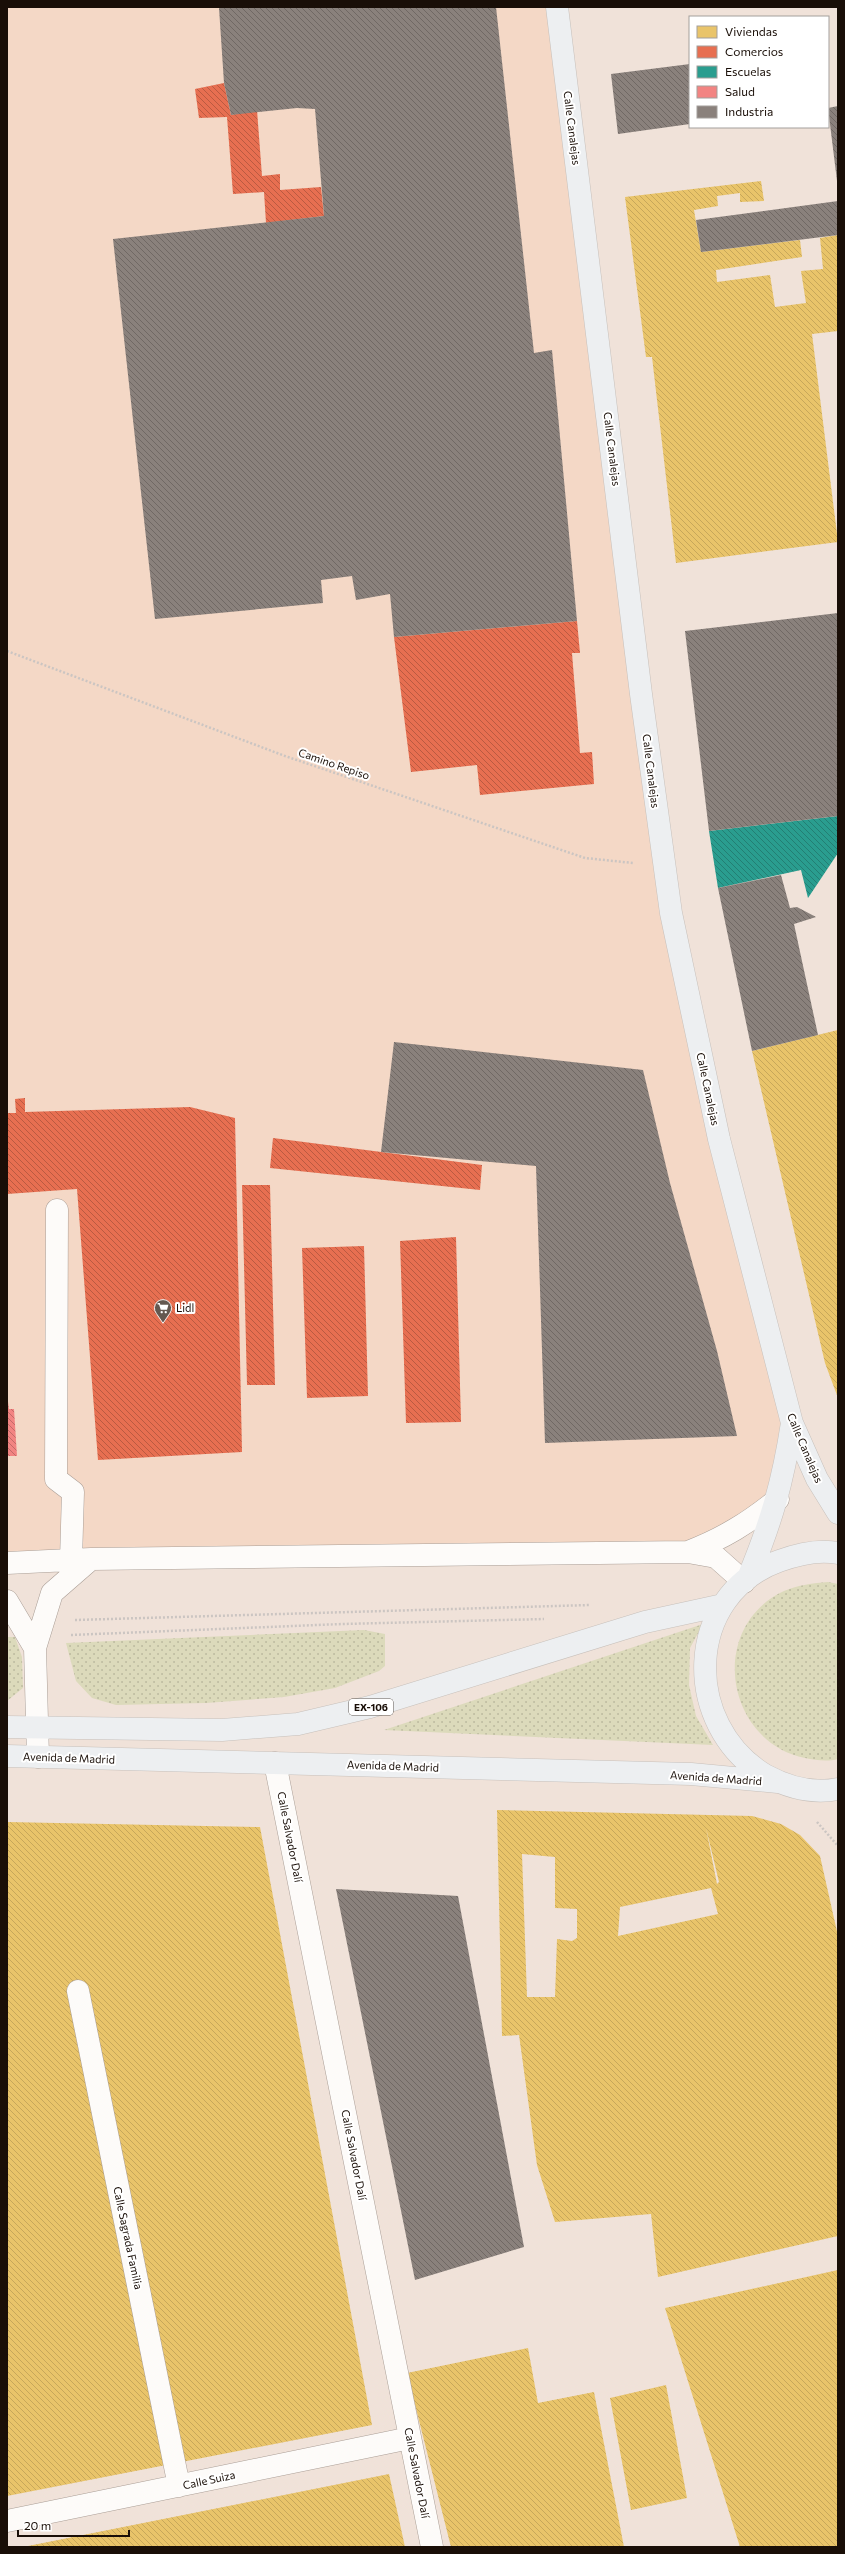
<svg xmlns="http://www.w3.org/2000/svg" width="845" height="2554" font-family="Commissioner,sans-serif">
<defs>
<pattern id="grass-dots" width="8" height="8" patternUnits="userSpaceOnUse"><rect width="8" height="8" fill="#dcdabb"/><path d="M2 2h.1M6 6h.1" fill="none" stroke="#bcba9f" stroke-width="1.8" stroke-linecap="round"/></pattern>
<pattern id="homes-back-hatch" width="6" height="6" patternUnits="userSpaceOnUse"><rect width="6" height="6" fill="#e9c46a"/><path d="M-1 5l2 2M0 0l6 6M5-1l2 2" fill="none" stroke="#c7a75a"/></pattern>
<pattern id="shops-back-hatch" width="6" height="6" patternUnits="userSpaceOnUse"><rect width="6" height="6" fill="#e76f51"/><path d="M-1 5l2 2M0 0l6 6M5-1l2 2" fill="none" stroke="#ba5a41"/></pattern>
<pattern id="schools-back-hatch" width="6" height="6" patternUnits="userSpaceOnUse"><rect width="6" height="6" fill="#2a9d8f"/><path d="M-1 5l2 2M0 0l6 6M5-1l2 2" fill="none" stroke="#237e73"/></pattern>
<pattern id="health-back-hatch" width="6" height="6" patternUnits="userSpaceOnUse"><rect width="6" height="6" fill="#f28482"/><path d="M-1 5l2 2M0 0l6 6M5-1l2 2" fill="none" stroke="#c36a68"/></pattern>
<pattern id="industry-back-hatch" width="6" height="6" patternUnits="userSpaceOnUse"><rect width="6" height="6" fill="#8a817c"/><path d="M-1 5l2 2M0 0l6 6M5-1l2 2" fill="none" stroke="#706864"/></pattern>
</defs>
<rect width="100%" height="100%" fill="#f0e2d9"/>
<path fill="#f4d8c6" d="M7 7H557L663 866 788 1404 778 1499 688 1552 7 1563Z"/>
<path fill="url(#grass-dots)" d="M828 1582 838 1584V1759C827 1762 815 1760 805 1758 724 1741 708 1626 784 1591 798 1585 813 1583 828 1582Z
M703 1624 690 1648 689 1685 696 1716 713 1745 384 1730Z
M364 1630 385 1634V1666L379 1671 335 1688 284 1697 206 1703 116 1705 92 1698 76 1681 66 1643Z
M7 1637H15L22 1657 23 1688 7 1701Z"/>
<path fill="url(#homes-back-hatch)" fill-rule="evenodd" d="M761 181 764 201 740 202V193L717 196 718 206 694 210 701 252 800 240 802 257 716 270 717 282 770 275 775 307 806 303 801 271 823 269 820 238 838 235V331L812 334 838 542 676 563 652 357H646L625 197Z
M838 1030V1398L825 1363 752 1051Z
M497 1810 752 1816 781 1824 800 1835 820 1856 838 1936V2236L658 2277 651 2214 555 2222 537 2165 519 2035 502 2036ZM706 1828 719 1882 717 1884ZM522 1854 555 1857V1908L577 1909V1938L572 1941 557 1939 555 1997H527ZM711 1888 718 1914 618 1936 620 1907Z
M7 1822 260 1827 372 2425 7 2496Z
M838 2270V2547H740L665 2308Z
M528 2348 538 2403 594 2392 624 2547H451L407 2373Z
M666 2385 687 2498 631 2510 610 2398Z
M389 2474 405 2547H28V2546Z"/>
<path fill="url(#shops-back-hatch)" d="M224 83 231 115 257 110 262 176 280 174V190L321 187 324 216 266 223 264 192 233 194 227 117 199 118 195 89Z
M577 621 580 653H572L580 753 592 752 594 784 480 795 477 765 411 772 394 637Z
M25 1098V1112L190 1107 235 1118 242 1452 98 1460 77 1189 7 1194V1113H16L15 1099Z
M273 1138 482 1165 480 1190 270 1168Z
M242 1185H270L275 1385H247Z
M456 1237 461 1422 406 1423 400 1241Z
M364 1246 368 1396 307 1398 302 1248Z"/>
<path fill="url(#schools-back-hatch)" d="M838 816V853L808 898 801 870 718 888 709 831Z"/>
<path fill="url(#health-back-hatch)" d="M7 1394 9 1409H14L17 1456H7Z"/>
<path fill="url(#industry-back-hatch)" d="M232 7H496L534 353 552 350 577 621 394 637 390 594 356 600 352 576 321 580 323 603 155 619 113 239 324 216 315 109 297 108 231 115 224 83 219 8Z
M690 64V124L618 134 611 74Z
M838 106V181H837L828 108Z
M838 201V235L701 252 696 220Z
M838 613V816L709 831 685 631Z
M781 875 790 908 797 907 816 917 794 924 818 1035 752 1051 718 888Z
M394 1042 643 1070 670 1183 717 1351 737 1436 545 1443 536 1166 381 1152Z
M336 1889 458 1896 524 2247 415 2280Z"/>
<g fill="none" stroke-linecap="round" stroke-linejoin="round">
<g stroke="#aa9e96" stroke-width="23">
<path id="minor" d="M57 1210 56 1479 73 1492 71 1560
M688 1552C724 1538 748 1523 778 1499
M7 1563 91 1559 688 1552 716 1557 744 1582
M7 1601 35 1648
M38 1757 35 1648 52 1593 91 1559
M275 1763 432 2547
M78 1991 179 2486
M7 2521 410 2438"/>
</g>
<g stroke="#c7c0bb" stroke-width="23">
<path id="major" d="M557 7 641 694 671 913 719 1139 792 1423 817 1479 838 1513
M838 1553C818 1549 798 1554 779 1561 684 1595 682 1725 765 1775 787 1787 813 1794 838 1789
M748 1578C771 1523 783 1482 792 1423
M7 1727 222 1730 298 1724 370 1707 645 1622 723 1605
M7 1756 691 1774 778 1782"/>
</g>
<path stroke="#cbc5c2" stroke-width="2.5" stroke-dasharray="2 2" stroke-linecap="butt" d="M7 651 285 756 585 858 633 863
M75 1620 590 1605
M71 1635 342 1624 544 1619
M817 1822 838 1846"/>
<use href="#minor" stroke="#fdfbf9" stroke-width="22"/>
<use href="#major" stroke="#edeff1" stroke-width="22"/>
</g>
<defs>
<g id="supermarket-pin" transform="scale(0.9)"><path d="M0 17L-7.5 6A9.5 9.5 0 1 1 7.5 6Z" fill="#645850" stroke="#fff"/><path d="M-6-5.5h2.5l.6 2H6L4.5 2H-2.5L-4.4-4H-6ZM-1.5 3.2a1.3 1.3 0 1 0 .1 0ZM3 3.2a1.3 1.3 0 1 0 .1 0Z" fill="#fff"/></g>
</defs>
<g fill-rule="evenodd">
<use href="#supermarket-pin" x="163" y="1308"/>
</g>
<g text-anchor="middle" stroke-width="4" stroke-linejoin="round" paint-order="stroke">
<rect fill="#fff" stroke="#5e5651" stroke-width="1" x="349" y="1699" width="44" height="16" rx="3"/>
<g font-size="10" font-weight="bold" fill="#190e07">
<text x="371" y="1711">EX-106</text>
</g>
<g font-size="11" fill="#190e07" stroke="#fff">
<text transform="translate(572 128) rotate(83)" y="4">Calle Canalejas</text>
<text transform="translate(612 449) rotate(83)" y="4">Calle Canalejas</text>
<text transform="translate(334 764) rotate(19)" y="4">Camino Repiso</text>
<text transform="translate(651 771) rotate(83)" y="4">Calle Canalejas</text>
<text transform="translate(708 1089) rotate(78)" y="4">Calle Canalejas</text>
<text transform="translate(805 1448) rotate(67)" y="4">Calle Canalejas</text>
<text transform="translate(69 1758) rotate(2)" y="4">Avenida de Madrid</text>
<text transform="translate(393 1766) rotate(2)" y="4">Avenida de Madrid</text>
<text transform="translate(716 1778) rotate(4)" y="4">Avenida de Madrid</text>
<text transform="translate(290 1837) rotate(79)" y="4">Calle Salvador Dalí</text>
<text transform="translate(354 2155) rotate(79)" y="4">Calle Salvador Dalí</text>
<text transform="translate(128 2238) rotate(78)" y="4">Calle Sagrada Familia</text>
<text transform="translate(417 2473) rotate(79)" y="4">Calle Salvador Dalí</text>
<text transform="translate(209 2480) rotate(-12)" y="4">Calle Suiza</text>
</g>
<g font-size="11" fill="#190e07" stroke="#fff" text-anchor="start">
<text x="176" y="1312">Lidl</text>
</g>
</g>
<rect width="845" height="2554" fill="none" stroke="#190e07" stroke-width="16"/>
<rect x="689" y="16" width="140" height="112" fill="#ffffff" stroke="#a39f9c"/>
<rect x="697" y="26" width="20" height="12" fill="#e9c46a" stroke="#a39f9c"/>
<text x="725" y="36" font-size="12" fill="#190e07">Viviendas</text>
<rect x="697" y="46" width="20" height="12" fill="#e76f51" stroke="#a39f9c"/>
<text x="725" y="56" font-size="12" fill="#190e07">Comercios</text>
<rect x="697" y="66" width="20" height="12" fill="#2a9d8f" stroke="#a39f9c"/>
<text x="725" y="76" font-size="12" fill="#190e07">Escuelas</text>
<rect x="697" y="86" width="20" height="12" fill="#f28482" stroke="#a39f9c"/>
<text x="725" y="96" font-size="12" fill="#190e07">Salud</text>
<rect x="697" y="106" width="20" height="12" fill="#8a817c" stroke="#a39f9c"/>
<text x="725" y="116" font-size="12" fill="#190e07">Industria</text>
<path d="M18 2530v6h111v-6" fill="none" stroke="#190e07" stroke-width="2"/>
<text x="24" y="2530" font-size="12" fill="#190e07" stroke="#ffffff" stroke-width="3" paint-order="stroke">20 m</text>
</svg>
